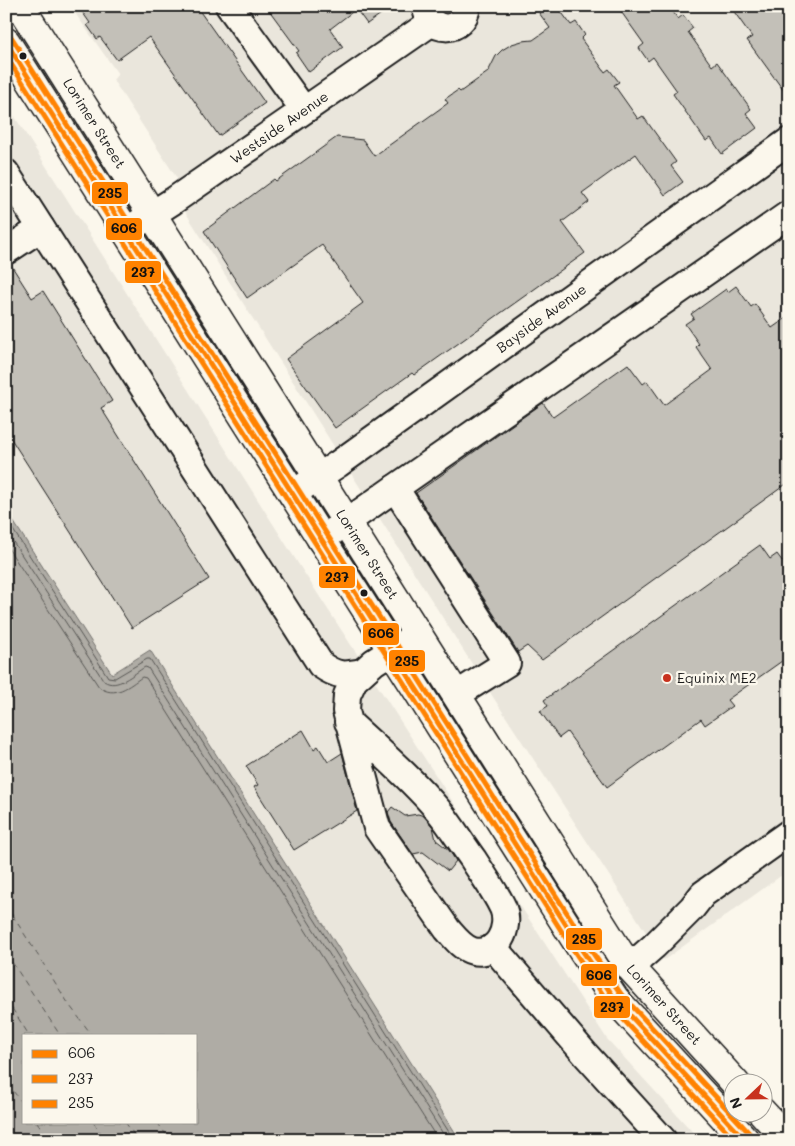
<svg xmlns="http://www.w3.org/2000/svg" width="795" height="1146" font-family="Mali,sans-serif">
<rect width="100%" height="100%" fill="#fbf7ec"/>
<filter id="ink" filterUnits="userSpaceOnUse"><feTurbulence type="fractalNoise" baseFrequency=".02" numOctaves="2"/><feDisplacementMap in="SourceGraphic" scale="10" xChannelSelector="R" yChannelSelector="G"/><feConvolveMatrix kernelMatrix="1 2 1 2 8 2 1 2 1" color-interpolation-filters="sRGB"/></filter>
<g filter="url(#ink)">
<path fill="#eae6dc" d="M70 6H789V870L664 960 493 697 184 210 180 183 113 80 118 74Z
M6 103 301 568 607 1039 700 1140H460L150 651 112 674 6 510Z"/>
<path fill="#afaca5" stroke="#74726e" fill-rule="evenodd" d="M6 510 112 674 150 650 460 1140H6ZM24 1035H196V1122H24Z"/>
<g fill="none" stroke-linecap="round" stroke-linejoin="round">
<path stroke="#575653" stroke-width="1" d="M6 519 108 677 115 678 147 659H150L454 1140
M6 531 104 681C117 690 133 674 145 667L148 668 447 1140
M6 545 99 687C115 699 129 686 142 677L146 678 438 1140"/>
<path stroke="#575653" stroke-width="1" stroke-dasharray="6 5" stroke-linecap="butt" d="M6 905 70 1006 92 1035
M6 953 60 1035
M6 999 29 1035
M6 1082 24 1105
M37 1122 50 1140
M93 1122 106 1140
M125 1122 138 1140
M157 1122 170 1140"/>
</g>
<path fill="#c3c0b8" stroke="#1c1c1c" d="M78 6H196L265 103 219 136 149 37 117 60 100 37 97 39 87 25 90 23Z
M266 6H392L367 24 356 9 330 29 343 47 309 72 296 53 299 51Z
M548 6H557L571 25 576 22 585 35 581 39 605 72 609 69 619 82 614 85 638 119 643 116 676 162 671 166 683 182 665 195 636 154 582 193 589 202 562 222 585 253 414 375 412 373 335 428 286 359 363 303 322 245 247 298 204 231 274 179 276 181 337 137 363 140 374 156 448 103 445 99 458 90 460 92 488 72 496 56 502 50 512 44 522 41 533 40 550 28 539 13Z
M617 6H669L678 19 683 15 693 28 688 32 712 66 717 62 751 109 746 113 757 128 722 154 711 138 706 141 673 94 677 91 653 57 648 61 639 48 644 44Z
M730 6H789V98L747 40 752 37Z
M11 265 32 298 43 291 112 401 101 408 209 579 132 628 6 431V266Z
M736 286 751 307 755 304 772 328 789 316V482L542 660 527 646 518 652 416 493 543 403 553 417 628 364 643 384 647 381 664 405 712 370 696 347 699 344 685 324 694 318 691 314 726 289 728 292Z
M760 545 770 559 777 554 789 570V656L727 700 732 706 705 725 701 719 607 787 567 732 559 738 540 711 548 706 544 700Z
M303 730 314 749 318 746 328 762 342 753 357 811 294 850 254 787 258 785 246 766Z
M392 807 405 816 418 814 424 816 427 820 433 827 436 840 449 850 456 861 448 871 423 852 413 854 391 822 388 812Z"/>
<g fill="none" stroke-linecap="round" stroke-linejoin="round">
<g stroke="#1c1c1c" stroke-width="30">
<g id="minor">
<path d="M229 6 304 110"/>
<path d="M426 6C427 34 464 35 467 6"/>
<path d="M6 173 321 665C337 676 343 676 362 672"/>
<path id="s1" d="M126 231 173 201 432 22"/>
<path d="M6 251 41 228"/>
<path d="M395 488 789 214"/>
<path id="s2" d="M292 494 338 464 789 141"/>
<path d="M321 540 395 488 507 663 456 695"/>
<path d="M348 722C378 750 411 778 438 810 451 825 461 843 473 859 483 875 495 891 503 908 511 928 497 957 473 951 462 948 454 937 447 929L377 828 346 711 347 695 354 680 374 662 418 634"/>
<path d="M493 947 586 1055 663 1140"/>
<path d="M630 967 654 946 692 908 703 894 789 833"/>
</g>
</g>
<g stroke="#1c1c1c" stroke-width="31">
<g id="major">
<path id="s3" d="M20 6 619 952 630 967 736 1084"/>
<path d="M6 42 582 950 615 999 745 1140"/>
<path d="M762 1112 788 1140"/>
</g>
</g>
<use href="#minor" stroke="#fbf7ec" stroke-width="26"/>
<use href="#major" stroke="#fbf7ec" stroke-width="28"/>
<g stroke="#fbf7ec" stroke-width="9">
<path id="bus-1" d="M6 42 582 950 615 999 745 1140"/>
</g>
<g stroke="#fbf7ec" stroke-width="9">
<path id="bus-2" d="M6 56 576 954 609 1004 735 1140"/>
</g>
<g stroke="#fbf7ec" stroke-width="9">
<path id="bus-3" d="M12 38 588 946 621 994 751 1135"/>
</g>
<use href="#bus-1" stroke="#ff8200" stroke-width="5"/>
<use href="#bus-2" stroke="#ff8200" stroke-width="5"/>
<use href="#bus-3" stroke="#ff8200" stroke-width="5"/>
</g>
</g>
<g fill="#1c1c1c" stroke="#fbf7ec" stroke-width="2">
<circle cx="23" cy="56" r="4.5"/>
<circle cx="364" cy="593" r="4.5"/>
</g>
<circle fill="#c8321e" stroke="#fbf7ec" stroke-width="2" cx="667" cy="678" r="5"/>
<g text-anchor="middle" stroke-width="4.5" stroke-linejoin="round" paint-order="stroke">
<g font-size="14" fill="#1c1c1c" stroke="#fbf7ec">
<text dy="5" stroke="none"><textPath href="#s3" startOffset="139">Lorimer Street</textPath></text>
<text dy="5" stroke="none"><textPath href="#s1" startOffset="185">Westside Avenue</textPath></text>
<text dy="5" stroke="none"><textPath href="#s2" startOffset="305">Bayside Avenue</textPath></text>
<text dy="5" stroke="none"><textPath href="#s3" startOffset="649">Lorimer Street</textPath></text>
<text dy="5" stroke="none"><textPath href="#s3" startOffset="1189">Lorimer Street</textPath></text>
</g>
<g font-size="14" fill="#1c1c1c" stroke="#fbf7ec" text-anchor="start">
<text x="677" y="683">Equinix ME2</text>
</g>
</g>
<g stroke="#fbf7ec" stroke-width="2">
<rect x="91" y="181" width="38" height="24" rx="5" fill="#ff8200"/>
<rect x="105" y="217" width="38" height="24" rx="5" fill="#ff8200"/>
<rect x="124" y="260" width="38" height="24" rx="5" fill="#ff8200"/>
<rect x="318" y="565" width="38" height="24" rx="5" fill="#ff8200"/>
<rect x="362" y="622" width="38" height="24" rx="5" fill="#ff8200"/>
<rect x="388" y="649" width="38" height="24" rx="5" fill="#ff8200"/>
<rect x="565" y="927" width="38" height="24" rx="5" fill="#ff8200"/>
<rect x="580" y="963" width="38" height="24" rx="5" fill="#ff8200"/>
<rect x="593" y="995" width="38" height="24" rx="5" fill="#ff8200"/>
</g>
<g font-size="14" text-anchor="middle" font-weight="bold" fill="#111">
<text x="110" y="198">235</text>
<text x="124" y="233">606</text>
<text x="143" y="277">237</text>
<text x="337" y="582">237</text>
<text x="381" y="638">606</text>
<text x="407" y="666">235</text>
<text x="584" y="944">235</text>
<text x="599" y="980">606</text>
<text x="612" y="1012">237</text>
</g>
<rect width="795" height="1146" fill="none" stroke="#fbf7ec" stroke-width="25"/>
<rect x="12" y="12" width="770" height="1121" fill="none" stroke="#1c1c1c" stroke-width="2" filter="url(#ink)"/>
<rect x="22" y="1034" width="175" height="90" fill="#fbf7ec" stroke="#a29f99"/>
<rect x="32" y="1050" width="25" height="8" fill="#ff8200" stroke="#a29f99"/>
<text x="68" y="1058" font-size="15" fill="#1c1c1c">606</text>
<rect x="32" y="1075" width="25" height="8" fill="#ff8200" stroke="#a29f99"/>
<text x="68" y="1084" font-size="15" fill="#1c1c1c">237</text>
<rect x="32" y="1100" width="25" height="8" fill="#ff8200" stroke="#a29f99"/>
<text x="68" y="1108" font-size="15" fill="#1c1c1c">235</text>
<g transform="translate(748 1098) rotate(248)"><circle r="24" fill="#fbf7ec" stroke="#a29f99"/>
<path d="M0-4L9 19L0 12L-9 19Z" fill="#c8321e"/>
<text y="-8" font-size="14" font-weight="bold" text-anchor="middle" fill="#1c1c1c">N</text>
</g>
</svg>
